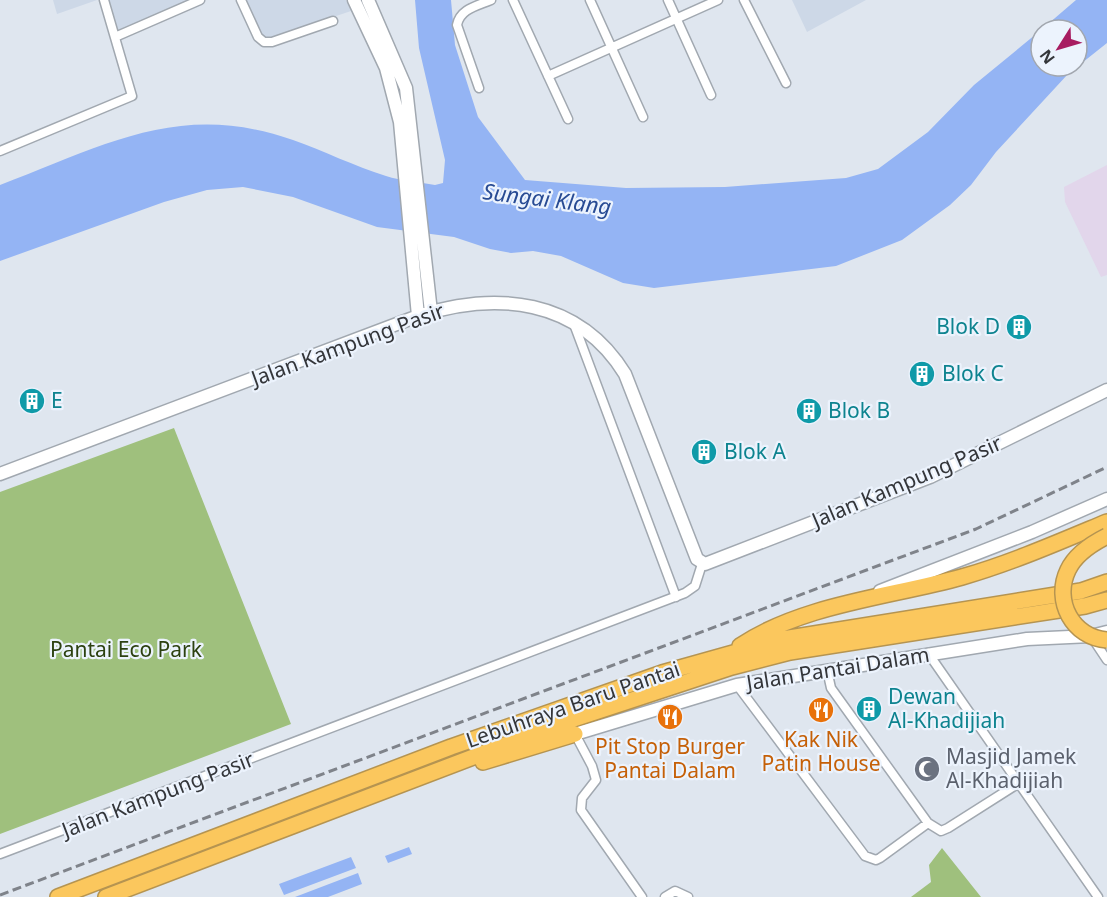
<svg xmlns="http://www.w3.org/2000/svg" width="1107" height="897" font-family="'Noto Sans',sans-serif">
<rect width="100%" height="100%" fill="#dfe6ef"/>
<path fill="#cdd8e7" d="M53 0H97L57 14Z
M107 0H191L117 32Z
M245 0H346L351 11 268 39 263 37Z
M792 0H866L807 32Z"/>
<path fill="#e2d6eb" d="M1107 165V275L1101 277 1065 202 1064 187Z"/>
<path fill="#9fc07d" d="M174 428 291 724 0 834V492Z
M942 848 981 897H911L931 882 929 865Z"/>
<path fill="#94b4f4" d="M415 0H451L455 45 478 117 525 180 626 188 725 187 846 178 878 169 928 132 974 85 1041 30V66H1077V30H1041L1076 0H1107V43L1068 74 996 152 971 185 950 205 902 240 836 266 654 288 623 283 561 256 533 251 511 253 490 249 454 237 377 227 293 197 243 187 207 190 164 202 0 261V185C104 146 179 100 293 140 324 151 354 166 386 176 401 181 419 182 435 185L443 183 445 160 419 48Z
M409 847 412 854 388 863 385 856Z
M351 857 356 868 284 895 279 884Z
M358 873 362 884 328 897H295Z"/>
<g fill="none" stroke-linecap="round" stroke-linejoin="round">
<g stroke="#a1a8b0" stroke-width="11">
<path id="street" d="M241 0 258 37 264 42H272L333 21
M513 0 568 119
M590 0 643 117
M668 0 711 95
M744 0 786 83
M115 37 200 0
M548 76 718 0
M479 88 457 25C460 9 477 6 491 0
M0 151 132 96 104 0
M574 324 676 597
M1091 636 1107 660
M928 653 1098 897
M827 670 831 688 928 823 941 831 948 828 1019 783
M737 685 865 856 876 860 880 858 928 823
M575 734 592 766 596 780 582 798 581 810 642 897
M0 854 685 593 695 586 702 564
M665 897 675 891 688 897"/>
</g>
<g stroke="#a1a8b0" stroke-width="15">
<path id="secondary" d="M354 0 386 68 400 122 418 316
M368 0 406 88 431 312
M0 474 418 316C496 291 578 298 625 374L697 559 705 564 930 477 1107 390
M880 591 1032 532 1107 499
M575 734 737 685 1027 639 1091 636 1107 632"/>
</g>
<g stroke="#b59451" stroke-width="18">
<path id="highway" d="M740 646C803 604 890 597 962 577 1011 563 1059 542 1107 522
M483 762 575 734
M58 897 451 747 662 673 783 639 1081 591 1107 582
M106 897 565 722 732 667 790 652 1085 606 1107 600"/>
</g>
<use href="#street" stroke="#fff" stroke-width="8"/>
<use href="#secondary" stroke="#fff" stroke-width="12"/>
<use href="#highway" stroke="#fbc75d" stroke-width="15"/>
<path stroke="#7f838a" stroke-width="3" stroke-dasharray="9 4.5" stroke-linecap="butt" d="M0 895 976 529 1107 467"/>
<g stroke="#b59451" stroke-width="18" stroke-linecap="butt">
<path id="highway-bridge" d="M1107 536C1093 543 1075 555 1068 570 1053 601 1073 638 1107 640"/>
</g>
<use href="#highway-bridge" stroke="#fbc75d" stroke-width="15"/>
</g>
<defs>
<g id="building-disc" transform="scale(1.35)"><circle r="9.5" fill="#0f9aa8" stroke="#ecf3fd"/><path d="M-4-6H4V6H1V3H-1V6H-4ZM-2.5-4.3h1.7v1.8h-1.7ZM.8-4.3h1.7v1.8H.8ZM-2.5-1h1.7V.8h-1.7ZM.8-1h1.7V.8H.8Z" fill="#fff"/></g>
<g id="restaurant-disc" transform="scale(1.35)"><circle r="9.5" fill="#e8710a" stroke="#ecf3fd"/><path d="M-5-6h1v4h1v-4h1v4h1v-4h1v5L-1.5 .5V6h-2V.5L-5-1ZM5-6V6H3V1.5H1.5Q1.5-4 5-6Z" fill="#fff"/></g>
<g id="mosque-disc" transform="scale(1.35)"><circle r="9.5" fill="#6b7280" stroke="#ecf3fd"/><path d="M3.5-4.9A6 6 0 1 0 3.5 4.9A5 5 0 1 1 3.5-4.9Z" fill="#fff"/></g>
</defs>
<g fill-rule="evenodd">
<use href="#building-disc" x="1019" y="327"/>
<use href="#building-disc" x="922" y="374"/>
<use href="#building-disc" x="32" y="401"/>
<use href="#building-disc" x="809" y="411"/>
<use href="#building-disc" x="704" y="452"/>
<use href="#building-disc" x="869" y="709"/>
<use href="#restaurant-disc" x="821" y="710"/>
<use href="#restaurant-disc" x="670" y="717"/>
<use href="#mosque-disc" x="927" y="769"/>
</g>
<g text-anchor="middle" stroke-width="4.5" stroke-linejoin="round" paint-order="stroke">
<g font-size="21" fill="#0d838f" stroke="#ecf3fd" text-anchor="start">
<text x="1000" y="334" text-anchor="end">Blok D</text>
<text x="942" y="381">Blok C</text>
<text x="51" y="408">E</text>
<text x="828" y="418">Blok B</text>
<text x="724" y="459">Blok A</text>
<text x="888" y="704">Dewan<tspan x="888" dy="24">Al-Khadijiah</tspan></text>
</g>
<g font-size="21" fill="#34363a" stroke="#ecf3fd">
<text transform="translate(348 345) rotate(-20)" y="7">Jalan Kampung Pasir</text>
<text transform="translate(907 482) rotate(-23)" y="7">Jalan Kampung Pasir</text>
<text transform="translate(838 669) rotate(-9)" y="7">Jalan Pantai Dalam</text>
<text transform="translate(573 705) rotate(-19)" y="7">Lebuhraya Baru Pantai</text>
<text transform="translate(158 795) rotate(-21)" y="7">Jalan Kampung Pasir</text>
</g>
<g font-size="21" fill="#2c4110" stroke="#ecf3fd">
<text x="126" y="657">Pantai Eco Park</text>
</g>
<g font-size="21" fill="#c56008" stroke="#ecf3fd">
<text x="821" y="747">Kak Nik<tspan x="821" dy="24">Patin House</tspan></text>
<text x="670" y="754">Pit Stop Burger<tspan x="670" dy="24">Pantai Dalam</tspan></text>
</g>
<g font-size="21" fill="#5b616d" stroke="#ecf3fd" text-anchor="start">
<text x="946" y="764">Masjid Jamek<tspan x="946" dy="24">Al-Khadijiah</tspan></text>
</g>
<g font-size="22" font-style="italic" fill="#284b94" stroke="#ecf3fd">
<text transform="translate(547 199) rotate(7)" y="8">Sungai Klang</text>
</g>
</g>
<g transform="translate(1059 48) rotate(233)"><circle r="28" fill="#ecf3fd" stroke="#a2a7af" stroke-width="1.5"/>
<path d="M0-4.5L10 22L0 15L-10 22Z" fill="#a71c61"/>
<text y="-9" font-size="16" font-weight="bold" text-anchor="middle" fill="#34363a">N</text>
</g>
</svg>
